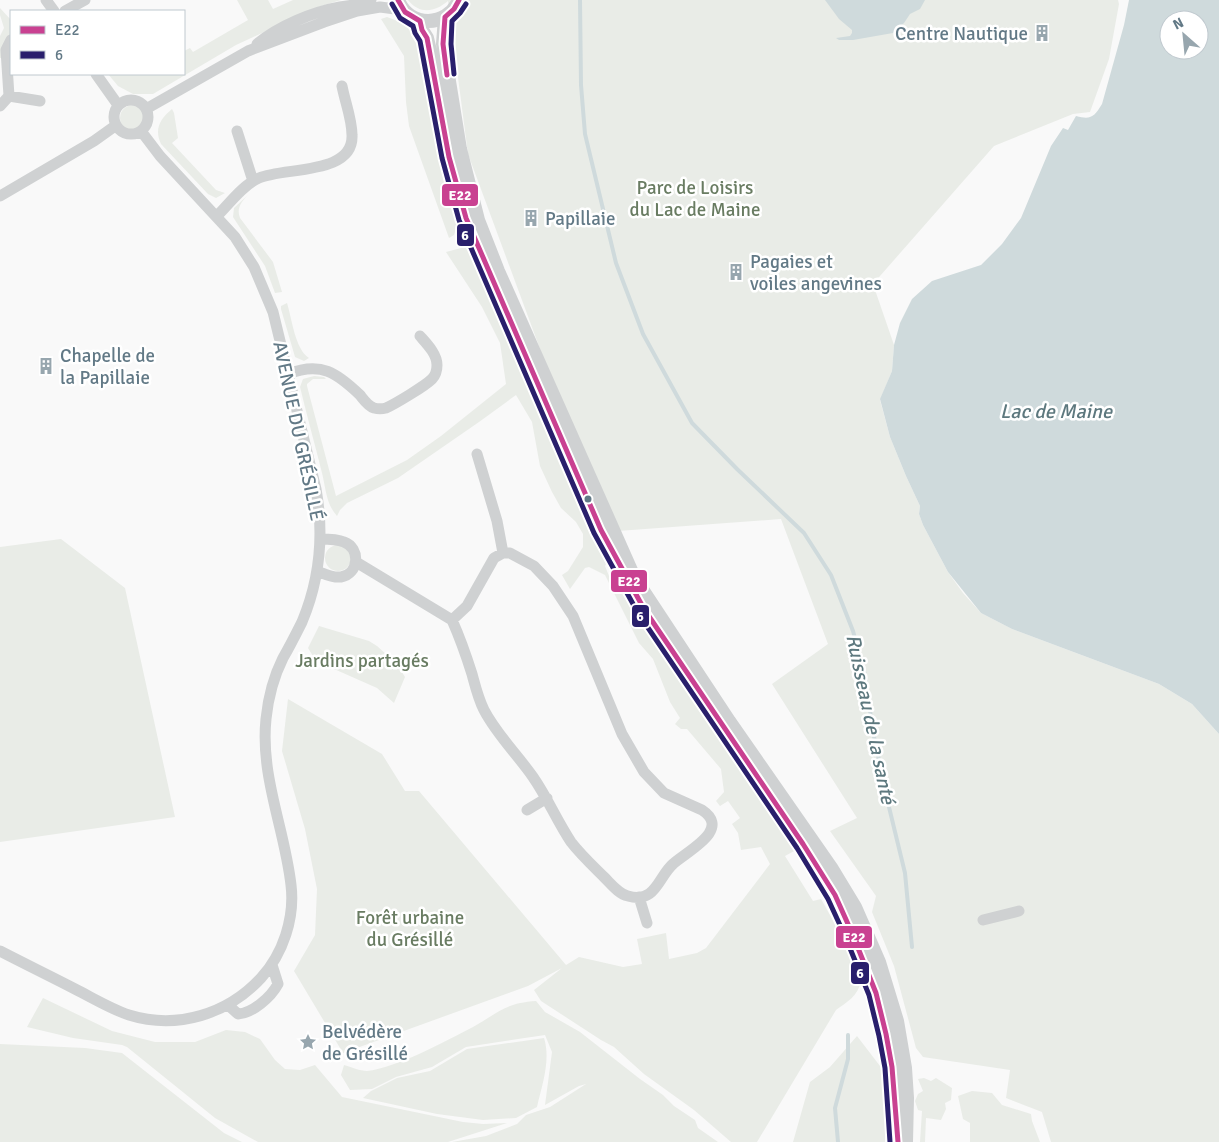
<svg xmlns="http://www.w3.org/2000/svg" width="1219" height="1142" font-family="Signika,sans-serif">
<rect width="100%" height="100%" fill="#f9f9f9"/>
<path fill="#e9ece7" d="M237 0H268L273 9 293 0H341L318 7 236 45 153 94H133L118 86 108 74H184V51L190 48 193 52 248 20Z
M408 0H1118L1119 4 1109 59 1090 112 1073 114 994 146 873 284 894 345 892 371 880 400 890 437 906 476 920 506 919 514 923 525 948 572 963 593 981 613 1012 629 1159 684 1192 704 1219 734V1142H1051L1042 1112 1006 1098 1010 1070 923 1057 916 1048 894 966 872 912 876 896 830 831 857 818 772 684 828 644 781 519 618 531 543 357 468 154 448 1C435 12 420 15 408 0Z
M0 8 11 20V33L8 38 1 58H0V36L4 28 0 15Z
M387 17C400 21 410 28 417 39 428 89 433 141 447 191 451 206 460 219 454 235L449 238 409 126 406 102 404 56 381 19Z
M120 118a13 13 0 1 1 26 0a13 13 0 1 1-26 0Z
M172 109 174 113 178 138 172 143 216 190 225 193 216 198 208 194 161 144C154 129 160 119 172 109Z
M249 194C242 201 236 208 240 218L273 262 282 292 275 293 265 266 233 217 234 208Z
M465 247 469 251 487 291 607 562 605 566 609 576 613 574 651 637 796 850 785 856 813 901 821 899 839 931 861 981C858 996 847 1002 836 1010L757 1142H731L694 1110 644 1074 614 1047 601 1040 541 1001 534 990 562 968 528 986 343 1053 294 971 315 935 317 889 305 829 282 751 288 699 382 754 405 791H419L566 965 579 957 623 967 642 964 637 939 666 933 669 959 697 953 706 948 770 864 761 847 741 850 738 833 732 824 740 818 728 801 720 806 716 801 724 792 721 769 687 729H681L675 724 680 718 670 702 653 659 639 643 605 575 589 567 585 568 570 589 562 575 568 571 583 547V534L576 522 561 508 552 492 540 466 532 422 516 395 479 422 398 478 347 503 340 510 337 516C326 504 326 489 322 473 315 445 307 416 300 387L303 379 314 376 324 377 326 379H313L307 384V386L336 496 407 460 441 436 506 384 500 343 482 307 446 252Z
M287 303C292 319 295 349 309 358L304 361 295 357 281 309V306Z
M61 539 125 588 175 817 0 842V547Z
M325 558a13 13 0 1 1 26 0a13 13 0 1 1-26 0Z
M319 626 369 641 377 646 397 664 405 677 394 703 377 688 316 661 308 648Z
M43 998 112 1031 155 1042H195L226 1030 245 1032 260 1039 275 1060 285 1069 300 1070 315 1065 342 1097 463 1122 483 1124 507 1123 448 1142H258L215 1118 127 1047 122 1045 73 1038 27 1027Z
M536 1001 545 1012 580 1032 640 1079 663 1095 674 1106 695 1120 698 1128 718 1142H452L486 1136 517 1124 526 1115 550 1107 586 1084 579 1086 545 1105 552 1052 545 1035 466 1047 432 1067 396 1077 372 1089 350 1090 341 1075 344 1065C351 1067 360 1071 367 1071 396 1068 446 1041 473 1027 498 1013 505 1003 536 1001Z
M857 1036 880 1066 887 1098 885 1142H793L810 1082 830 1067Z
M544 1038C551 1060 542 1085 537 1107L516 1118 483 1120 437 1114 363 1098 371 1091 397 1078 430 1071 467 1049Z
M0 1044 85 1048 122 1053 224 1133 242 1142H0Z
M924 1078 931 1081 936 1078 952 1088 951 1100 945 1103 946 1109 941 1120 926 1118 925 1142H920L922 1111 918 1110 915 1101 918 1094 923 1091 918 1079Z
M972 1091 992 1093 1002 1105 1031 1114 1032 1121 1040 1142H970V1123L963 1119 958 1096Z"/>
<path fill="#cfdadc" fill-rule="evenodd" d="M825 0H925L920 9 910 14 904 23 893 33 853 40H839L836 38 850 36 852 33V30L839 19Z
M1129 0H1219V734L1192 704 1159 684 1012 629 981 613 948 572 923 525 919 514 920 506 906 476 890 437 880 399 892 371 894 345 900 323 912 299 932 281 981 265 1002 244 1021 218 1051 146 1063 128 1068 130 1076 116C1091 120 1094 117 1102 104L1124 25ZM1169 20H1199V50H1169Z"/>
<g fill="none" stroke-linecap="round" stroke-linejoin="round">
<path stroke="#cfdadc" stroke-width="4" d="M580 0 581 85 585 134 616 263 643 334 692 423 737 469 804 533 831 575 853 631 865 675 873 732 888 803 905 873 912 947
M838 1142 835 1108 848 1059V1035"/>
<path stroke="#cfd1d2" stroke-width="11" d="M46 0 54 11
M65 11 85 0
M11 40 6 50 9 96 40 101
M257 44C279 26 312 12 340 7 351 5 361 5 371 0
M96 74 118 105
M114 117a17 17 0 1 1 34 0a17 17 0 1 1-34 0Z
M0 106 9 96
M146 109 248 51 324 22 357 11 380 7 403 10
M237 131 253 181
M0 196 94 141 115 126
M217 216C228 205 244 184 259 178 285 167 354 175 352 135 352 119 345 102 342 86
M288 374C321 361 337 373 360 395 364 400 368 406 374 408 378 409 382 409 386 408 395 404 425 386 432 379 435 376 437 370 437 365 437 354 427 344 420 336
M477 454 497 521 503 553
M356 562 452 620 467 606 494 558 503 553H510L534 566 553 586 573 616 622 734 644 772 664 793 702 810C732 830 687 851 673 864 658 877 656 904 628 896 619 894 612 885 605 878 593 866 581 855 571 842 557 821 547 797 533 777 517 754 497 735 484 710 478 698 475 685 472 674 466 655 460 638 452 620
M317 571C325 574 332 578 341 577 359 574 361 548 344 542 337 539 328 539 320 539
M527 810 547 798
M639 897 647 923
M983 920 1019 911
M0 951C25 964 50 976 75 989 93 998 111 1009 129 1015 177 1030 228 1014 261 978 283 954 295 918 291 885 285 830 260 776 266 719 268 699 274 676 283 658 290 646 296 634 302 622 320 579 324 534 316 489L273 312 254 267 235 237 160 156 141 131
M228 1005 238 1014C253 1013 271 997 278 984L272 965"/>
<path stroke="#cfd1d2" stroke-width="14" d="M398 0C409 28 447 28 459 0
M445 17 443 44 460 149 478 220 498 271 634 577 729 721 832 869 855 907 879 962 897 1021 905 1068 907 1098 906 1142
M420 21 422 30 427 38 434 68 449 157 457 191 466 218 486 265
M563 440 601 530 617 562
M801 841C860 926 898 1032 898 1137"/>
<g stroke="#fff" stroke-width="9">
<path id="bus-1" d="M398 0 405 12 420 21 422 30 427 38 449 157 466 218 601 530 644 609 803 844 835 895 852 933 876 993 886 1034 892 1067 898 1142
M447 75 443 44 445 17 454 9 459 0"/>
</g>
<g stroke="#fff" stroke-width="9">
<path id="bus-2" d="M392 4 400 18 413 26 415 33 420 41 442 158 459 220 594 533 638 613 797 848 828 899 845 936 869 995 879 1036 885 1068 890 1142
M454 74 451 44 452 21 460 13 466 4"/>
</g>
<use href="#bus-1" stroke="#c94191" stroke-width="5"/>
<use href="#bus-2" stroke="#291f6c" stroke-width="5"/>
</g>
<defs>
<g id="building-bare" transform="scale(1.35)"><path d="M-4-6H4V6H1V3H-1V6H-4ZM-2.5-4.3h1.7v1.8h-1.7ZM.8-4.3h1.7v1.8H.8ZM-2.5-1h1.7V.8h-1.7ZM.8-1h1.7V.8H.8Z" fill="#97a6ae" stroke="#fff" stroke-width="2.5" paint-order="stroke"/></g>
<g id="sight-bare" transform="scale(1.35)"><path d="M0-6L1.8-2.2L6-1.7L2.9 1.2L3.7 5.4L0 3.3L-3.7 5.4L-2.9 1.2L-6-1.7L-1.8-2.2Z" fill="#97a6ae" stroke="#fff" stroke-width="2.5" paint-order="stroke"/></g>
</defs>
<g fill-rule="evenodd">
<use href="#building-bare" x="1042" y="33"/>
<use href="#building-bare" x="531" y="218"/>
<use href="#building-bare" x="736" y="272"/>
<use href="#building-bare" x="46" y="366"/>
<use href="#sight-bare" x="308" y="1042"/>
</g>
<circle fill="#627986" stroke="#fff" stroke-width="2" cx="588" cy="499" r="4.5"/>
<g text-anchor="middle" stroke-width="5" stroke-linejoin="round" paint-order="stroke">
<g font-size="19" fill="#627986" stroke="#fff" text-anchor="start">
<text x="1028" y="40" text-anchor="end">Centre Nautique</text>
<text x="545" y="225">Papillaie</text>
<text x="750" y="268">Pagaies et<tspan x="750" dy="22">voiles angevines</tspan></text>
<text x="60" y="362">Chapelle de<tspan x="60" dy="22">la Papillaie</tspan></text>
<text x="322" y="1038">Belvédère<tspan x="322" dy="22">de Grésillé</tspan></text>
</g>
<g font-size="19" fill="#697c62" stroke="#fff">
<text x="695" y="194">Parc de Loisirs<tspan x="695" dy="22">du Lac de Maine</tspan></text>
<text x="362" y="667">Jardins partagés</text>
<text x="410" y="924">Forêt urbaine<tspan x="410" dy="22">du Grésillé</tspan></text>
</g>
<g font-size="19" fill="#627986" stroke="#fff">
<text transform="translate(299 431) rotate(78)" y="7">AVENUE DU GRÉSILLÉ</text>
</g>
<g font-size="20" font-style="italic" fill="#5d787e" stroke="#fff">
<text x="1056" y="418">Lac de Maine</text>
<text transform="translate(871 719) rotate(78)" y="7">Ruisseau de la santé</text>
</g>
</g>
<g stroke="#fff" stroke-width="2">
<rect x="441" y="183" width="38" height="24" rx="5" fill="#c94191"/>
<rect x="456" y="223" width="19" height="24" rx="5" fill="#291f6c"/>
<rect x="610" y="569" width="38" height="24" rx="5" fill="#c94191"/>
<rect x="631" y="604" width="19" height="24" rx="5" fill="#291f6c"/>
<rect x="835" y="925" width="38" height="24" rx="5" fill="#c94191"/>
<rect x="850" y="961" width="20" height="24" rx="5" fill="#291f6c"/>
</g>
<g font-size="14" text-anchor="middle" font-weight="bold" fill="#fff">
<text x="460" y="200">E22</text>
<text x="465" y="240">6</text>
<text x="629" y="586">E22</text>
<text x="640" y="621">6</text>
<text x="854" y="942">E22</text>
<text x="860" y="978">6</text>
</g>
<rect x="10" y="10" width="175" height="65" fill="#ffffff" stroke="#c0c9cf"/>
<rect x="20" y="26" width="25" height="8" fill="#c94191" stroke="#c0c9cf"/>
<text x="55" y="35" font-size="15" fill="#627986">E22</text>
<rect x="20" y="51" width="25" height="8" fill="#291f6c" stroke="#c0c9cf"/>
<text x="55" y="60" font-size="15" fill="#627986">6</text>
<g transform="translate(1184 35) rotate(333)"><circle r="24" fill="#ffffff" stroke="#c0c9cf"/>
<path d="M0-4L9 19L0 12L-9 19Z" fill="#97a6ae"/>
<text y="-8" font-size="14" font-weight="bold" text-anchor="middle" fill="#627986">N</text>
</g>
</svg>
